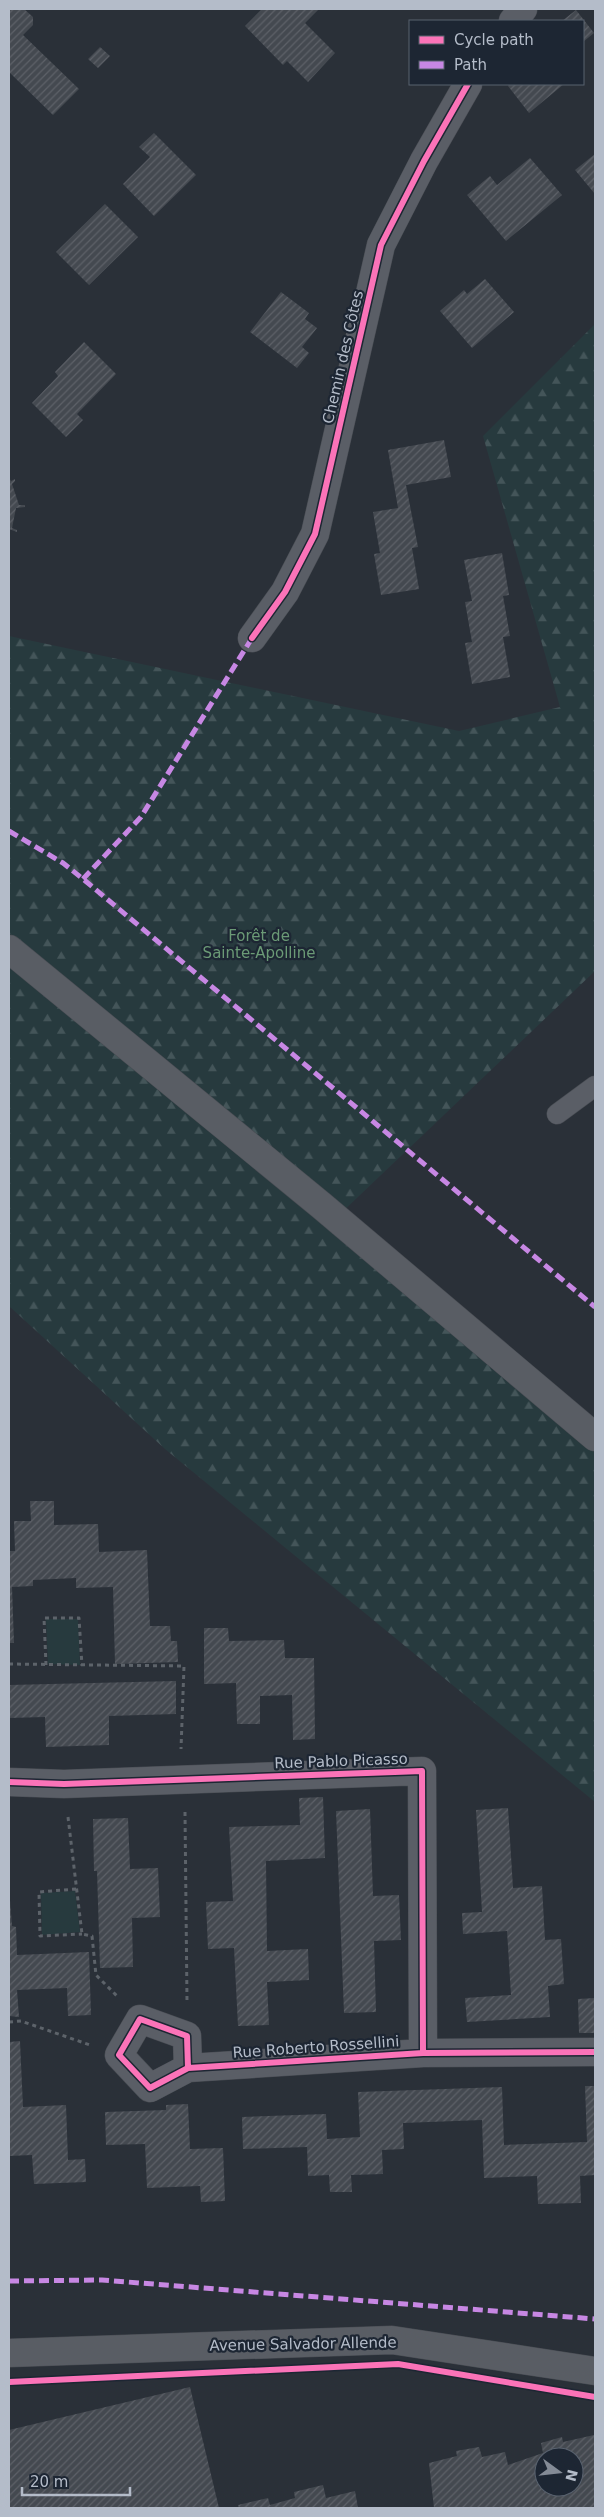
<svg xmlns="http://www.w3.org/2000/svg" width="604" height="2517" font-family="'DejaVu Sans',sans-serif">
<defs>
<pattern id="forest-firs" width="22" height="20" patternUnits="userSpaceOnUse" patternTransform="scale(1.25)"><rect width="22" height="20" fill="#273a3e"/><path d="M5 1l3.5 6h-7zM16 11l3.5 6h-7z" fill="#445559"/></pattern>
<pattern id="building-hatch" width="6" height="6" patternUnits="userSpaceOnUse" patternTransform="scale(1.25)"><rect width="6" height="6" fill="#444950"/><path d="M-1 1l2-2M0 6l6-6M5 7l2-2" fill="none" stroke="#5d6168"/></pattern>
</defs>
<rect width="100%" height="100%" fill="#2a3038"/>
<path fill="#273a3e" d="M46 1619H78L80 1665 48 1664Z
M75 1891 80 1932 42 1935 41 1893Z"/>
<path fill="url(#forest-firs)" d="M595 324V971L337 1217 595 1453V1802L165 1449 9 1306V636L459 731 560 707 483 436Z"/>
<path fill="url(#building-hatch)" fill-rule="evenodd" d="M9 9H24L33 17V25L23 35 79 89 53 115 9 72Z
M262 9H319L305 23 335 53 308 82 287 61 283 65 245 26Z
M576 10 594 33 583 42V21H562Z
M100 47 110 56 98 68 88 59Z
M510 84H564L529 113 508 86Z
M154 133 196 175 154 216 123 184 150 157 139 147Z
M595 154V194L575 170Z
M530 158 562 195 506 241 467 195 490 176 497 185Z
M105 204 138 237 89 285 56 252Z
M485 279 514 312 472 348 440 311 464 290 467 294Z
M281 292 309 313 305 319 317 328 302 347 309 353 297 368 250 332Z
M84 342 116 374 77 414 83 420 66 437 32 403 58 376 55 372Z
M444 440 451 477 406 485 418 547 412 548 419 589 381 595 374 554 380 553 373 512 398 508 388 450Z
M9 478 11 481 15 479V481L12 484 19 505H25V507L16 508 12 528 17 530V532L9 529Z
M502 553 509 595 503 596 510 636 503 637 510 677 472 684 465 643 472 642 465 602 472 601 464 560Z
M30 1501H54V1525L98 1524 99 1552 147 1550 150 1626H170L171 1641H177L178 1662 115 1664 113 1587 76 1588V1578L33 1580V1586L12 1587 14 1643H9V1551H15L14 1521H31Z
M204 1628H228L229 1641 284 1640 285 1658H314L315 1739 293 1740 292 1695 260 1696V1724H237L236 1683 204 1684Z
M176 1681V1714L109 1716V1745L46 1747 45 1717 9 1718V1685Z
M323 1797 325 1858 266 1861 267 1951 308 1949 309 1980 267 1982 269 2025 238 2026 234 1948 208 1949 206 1902 233 1901 229 1827 300 1825 299 1798Z
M508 1808 513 1888 542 1886 545 1940 561 1939 564 1984 548 1986 550 2017 467 2022 465 1998 511 1995 507 1931 463 1934 462 1913 482 1912 476 1810Z
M370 1809 373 1896 399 1895 401 1940 374 1941 376 2012 344 2013 336 1811Z
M128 1818 130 1869 158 1868 160 1917 132 1918 133 1967 100 1968 97 1871H94L93 1819Z
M9 1888 12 1926 16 1927 17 1955 89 1952 91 2015 68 2016 67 1988 17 1990 19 2017 9 2016Z
M595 1998V2033H579L578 1999Z
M20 2041 23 2107 66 2105 68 2160 85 2159 86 2182 34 2184 32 2155 9 2156V2042Z
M585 2086H595V2175L580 2176 581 2203 538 2204 537 2176 484 2178 482 2120 403 2123 404 2149 382 2150 383 2174 351 2175 352 2192H330L329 2175 308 2176 307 2147 243 2149 242 2117 326 2114 327 2139 360 2137 358 2092 502 2087 504 2145 587 2142Z
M188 2104 190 2149 223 2148 225 2201 201 2202 200 2186 147 2188 145 2144 106 2145 105 2112 166 2110V2105Z
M190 2387 219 2508H9V2430Z
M594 2435 595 2508H434L429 2463 457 2456 456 2451 479 2447 482 2457 505 2452 508 2465 543 2453 541 2443 562 2437 563 2442ZM544 2457H574V2487H544Z
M323 2485 326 2498 355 2491 358 2508H239L238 2505 268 2498 270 2505 295 2498 294 2492Z"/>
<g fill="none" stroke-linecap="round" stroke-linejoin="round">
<g stroke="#484c53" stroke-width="21">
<path id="lane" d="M557 1114 595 1086"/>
</g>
<g stroke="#484c53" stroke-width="29">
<path id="street" d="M513 21 523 9
M252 638 285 592 315 534 381 245 424 161 468 84
M9 1782 64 1784 422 1771 423 2053
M188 2068 187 2036 140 2019 119 2055 150 2088 188 2068 423 2053 595 2052"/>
</g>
<g stroke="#484c53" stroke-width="29">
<path id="secondary" d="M9 949 322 1206 595 1437
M9 2353 392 2340 595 2371"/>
</g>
<path stroke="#5d636a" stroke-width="3" stroke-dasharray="4 4" stroke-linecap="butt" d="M9 1664 184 1666 181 1749
M46 1665 44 1618H79L82 1666
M185 1812 187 2001
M68 1817 82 1934 92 1936 96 1975 118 1997
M76 1889 39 1892 40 1936 82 1934
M9 2022 21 2021 90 2045"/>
<use href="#lane" stroke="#5a5e66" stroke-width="20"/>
<use href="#street" stroke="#5a5e66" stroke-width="28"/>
<use href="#secondary" stroke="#595d64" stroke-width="28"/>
<path stroke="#c787e3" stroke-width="5" stroke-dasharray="10 5" stroke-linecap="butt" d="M9 831 63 863 83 879 595 1307
M83 879 141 817 252 638
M9 2281 102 2280 595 2319"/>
<g stroke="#1d2633" stroke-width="9">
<path id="cycleway" d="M252 638 285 592 315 534 381 245 424 161 468 84
M9 1782 64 1784 422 1771 423 2053
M188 2068 187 2036 140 2019 119 2055 150 2088 188 2068 423 2053 595 2052
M9 2382 398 2364 595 2397"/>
</g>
<use href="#cycleway" stroke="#fb73b8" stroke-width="6"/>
</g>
<g text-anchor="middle" stroke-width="4.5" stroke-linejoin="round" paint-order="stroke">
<g font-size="15" fill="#b4bcc9" stroke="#1d2633">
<text transform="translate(343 357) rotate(-77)" y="5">Chemin des Côtes</text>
<text transform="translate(341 1761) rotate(-2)" y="5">Rue Pablo Picasso</text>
<text transform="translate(316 2047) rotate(-4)" y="5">Rue Roberto Rossellini</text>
<text transform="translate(303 2344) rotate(-1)" y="5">Avenue Salvador Allende</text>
</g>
<g font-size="15" fill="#6b9a76" stroke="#1d2633">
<text x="259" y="941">Forêt de<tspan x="259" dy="17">Sainte-Apolline</tspan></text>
</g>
</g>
<rect width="604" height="2517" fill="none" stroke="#b4bcc9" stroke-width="20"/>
<rect x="409" y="20" width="175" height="65" fill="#1d2633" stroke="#59626f"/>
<rect x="419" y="36" width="25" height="8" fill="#fb73b8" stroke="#59626f"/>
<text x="454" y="45" font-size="15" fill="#b4bcc9">Cycle path</text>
<rect x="419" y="61" width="25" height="8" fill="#c787e3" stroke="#59626f"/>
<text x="454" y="70" font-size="15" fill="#b4bcc9">Path</text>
<g transform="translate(559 2472) rotate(105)"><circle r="24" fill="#1d2633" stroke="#59626f"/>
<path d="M0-4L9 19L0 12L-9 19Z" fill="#848b96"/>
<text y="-8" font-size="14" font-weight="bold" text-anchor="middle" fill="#b4bcc9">N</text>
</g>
<path d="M22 2487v8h108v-8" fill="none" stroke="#b4bcc9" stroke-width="2.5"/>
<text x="30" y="2487" font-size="15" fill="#b4bcc9" stroke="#1d2633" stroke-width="4" paint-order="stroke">20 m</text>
</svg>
